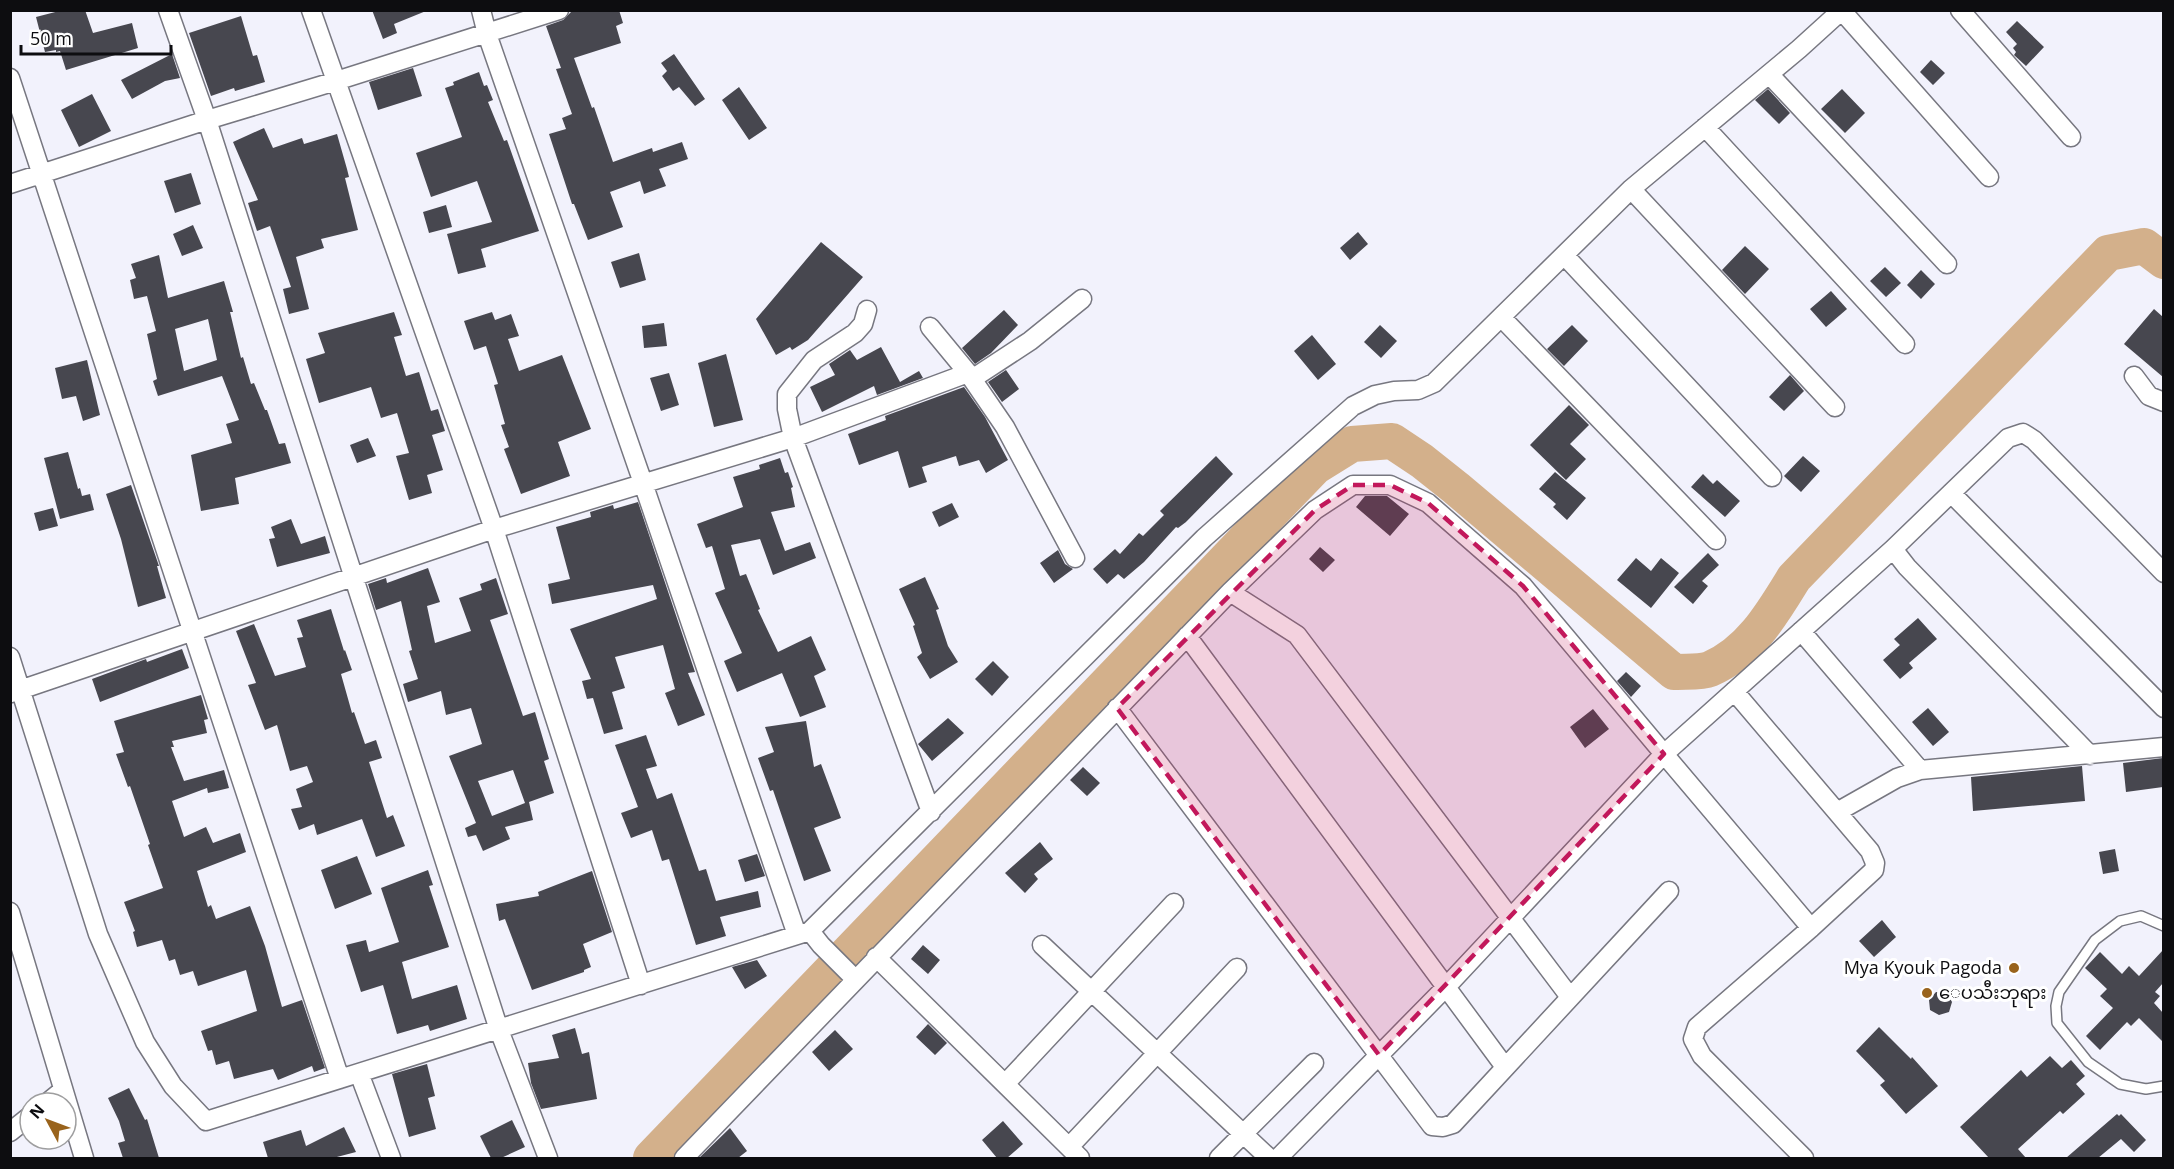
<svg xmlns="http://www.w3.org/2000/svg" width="2174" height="1169" font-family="'Open Sans','Noto Sans Myanmar',sans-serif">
<rect width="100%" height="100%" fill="#f2f2fc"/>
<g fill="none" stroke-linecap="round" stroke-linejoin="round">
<path stroke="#d3b08b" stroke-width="36" d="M651 1158 1315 467 1352 444 1392 441 1422 461 1456 488 1674 672C1685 671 1700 673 1710 669 1750 652 1772 614 1794 578L2108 253 2144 246 2164 261"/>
</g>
<path fill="#47474f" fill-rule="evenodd" d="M63 10H85L93 33 132 23 138 48 66 70 60 51 56 52V50L45 52 36 17Z
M372 10H426V11L394 24 397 33 383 39Z
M573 10H619L623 23 616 26 621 43 574 58 592 108 594 107 613 162 652 148 653 152 682 142 688 159 659 169 666 186 644 194 640 181 610 192 623 227 588 240 574 204H572L549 134 566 129 562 118 572 114 556 69 561 68 546 26 563 20Z
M241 16 253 56 257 55 265 82 235 91 234 88 211 96 189 33Z
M2017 21 2044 47 2026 66 2014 55 2016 52 2013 48 2017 44 2006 32Z
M172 54 180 78 165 81 132 99 121 80Z
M674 54 705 99 695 106 679 87 673 91 662 76 667 71 661 63Z
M1931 60 1945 73 1933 85 1920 72Z
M413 68 422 96 378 110 369 82Z
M479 72 484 86 487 85 493 100 488 102 504 141 507 140 539 231 481 249 486 267 458 274 447 234 492 222 477 181 431 197 416 153 462 137 445 88 454 85 453 82Z
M739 87 767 128 749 140 722 100Z
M1768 89 1790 113 1779 124 1755 100Z
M1842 89 1865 113 1845 133 1821 109Z
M92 94 111 131 79 147 61 110Z
M264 128 273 148 302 138 304 144 337 134 347 169 349 177 345 178 358 230 321 239 324 248 296 257 309 309 289 314 283 289 291 287 270 226 257 231 248 203 258 200 233 142Z
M191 173 201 204 175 213 164 181Z
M446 205 452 227 429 233 423 212Z
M193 225 203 248 182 256 173 234Z
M1358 232 1368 244 1350 260 1340 248Z
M821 242 863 277 808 340 792 350 790 347 776 355 756 319Z
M1745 246 1769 269 1745 294 1722 270Z
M639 253 646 280 620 288 611 262Z
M159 255 168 298 224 281 233 312H230L241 358 243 357 251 384 254 383 265 410H267L279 444 285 443 291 463 235 478 239 504 201 511 191 455 232 443 226 424 239 420 222 376 158 396 153 381 157 379 147 334 156 331 147 296 134 299 130 280 136 278 131 264ZM208 319 217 360 184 371 175 329Z
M1885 267 1901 283 1886 297 1870 281Z
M1921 270 1935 284 1921 299 1907 285Z
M1831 291 1847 309 1826 327 1810 309Z
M2154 309 2163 317V377L2124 344Z
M1004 310 1018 325 991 353 975 364 962 348Z
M394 312 402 335 394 337 406 376 419 372 431 411 438 409 445 431 432 435 443 470 427 475 432 493 409 500 396 456 409 453 397 413 381 418 371 387 319 403 306 359 325 353 318 333Z
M492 312 495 320 511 314 519 336 508 339 519 371 562 355 591 429 558 442 570 476 521 494 504 449 509 447 501 425 505 424 494 385 498 384 486 346 474 350 464 321Z
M664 323 667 346 644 348 642 326Z
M1380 325 1397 341 1381 358 1364 342Z
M1572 325 1588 341 1564 366 1547 349Z
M1312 335 1336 364 1318 380 1294 351Z
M881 347 900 382 919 371 923 378 877 395 874 386 822 412 810 387 835 375 829 364 850 350 857 360Z
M726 354 743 420 714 427 698 363Z
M87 360 100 415 83 421 76 396 62 399 55 368Z
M1006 370 1019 389 1002 402 988 382Z
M669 373 679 405 661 411 650 378Z
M1790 375 1804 391 1784 411 1769 397Z
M964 387 985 417 1008 460 986 473 979 460 959 466 956 456 922 467 927 482 909 488 898 451 859 465 848 434 886 420 885 416Z
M1569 405 1589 425 1570 444 1586 459 1566 480 1530 445Z
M368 438 376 456 357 463 350 445Z
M68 452 78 489 80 488 82 496 90 494 94 510 60 519 44 458Z
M1216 456 1233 474 1186 522 1178 528 1176 527 1144 562 1124 579 1118 574 1107 584 1093 569 1115 549 1120 554 1139 533 1143 536 1164 515 1160 511Z
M1803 456 1820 471 1801 492 1784 476Z
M780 458 785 473 788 472 793 487 791 488 795 507 771 512 785 551 810 542 816 558 773 575 760 539 731 545 740 576 746 574 760 609 758 610 778 652 811 636 826 670 814 676 826 707 800 717 782 673 737 692 724 661 742 653 715 593 725 589 712 546 706 548 697 524 743 507 733 477 760 469 759 465Z
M1555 472 1586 498 1567 520 1553 507 1556 504 1539 489Z
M1703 474 1713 484 1717 480 1740 501 1725 517 1691 487Z
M131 485 159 566H157L166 598 138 607 121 539 106 494Z
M1365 496H1387L1409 514 1390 536 1356 507Z
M638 502 695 672 688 673 705 715 678 726 665 693 675 689 663 645 615 657 625 688 612 692 623 729 604 734 593 698 587 699 582 681 591 679 570 629 657 599 653 585 552 604 548 584 570 579 556 527 591 517 590 512 613 505 614 509Z
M952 503 959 517 939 527 932 512Z
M53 508 58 526 39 531 34 513Z
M291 519 301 544 325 536 330 553 277 567 269 539 275 538 271 527Z
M1320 547 1335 560 1323 572 1309 559Z
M1058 550 1065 564 1073 569 1054 583 1040 563Z
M1708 553 1719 565 1702 581 1708 586 1693 604 1674 587Z
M1636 558 1651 571 1661 558 1679 573 1651 608 1617 580Z
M428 568 440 602 427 606 435 643 471 631 459 598 482 590 480 584 496 578 508 614 490 620 523 716 535 712 549 759 544 761 554 793 529 802 533 820 505 827 510 839 483 851 476 835 468 837 465 828 476 823 449 756 482 744 471 708 446 715 441 691 408 702 403 684 418 679 409 651 412 650 401 601 376 610 368 584 386 578 387 583ZM513 770 525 803 492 816 478 781Z
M925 577 939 609 936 610 948 646 958 662 930 679 917 657 922 653 913 626 915 625 899 589Z
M331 609 344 651 345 650 352 670 341 674 352 713 354 712 365 744 376 740 382 758 369 762 387 818 393 815 405 846 376 857 362 819 317 835 314 824 299 830 291 809 302 807 296 789 313 782 307 766 290 771 277 725 265 730 248 685 256 683 236 631 254 624 275 676 306 667 297 638 303 637 297 620Z
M1918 618 1937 639 1909 663 1913 668 1900 679 1883 660 1900 645 1894 639Z
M182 649 189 668 100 702 92 679 146 659 147 662Z
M993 661 1009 677 992 696 975 679Z
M1626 672 1641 686 1631 697 1617 681Z
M201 695 208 719 204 720 207 733 172 741 174 747H171L184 781 224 770 229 788 208 793 207 788 172 801 184 837 206 827 213 843 240 833 246 852 197 871 208 907 211 905 216 919 250 906 265 946 282 1007 302 1000 325 1068 314 1072 312 1066 278 1080 273 1069 234 1079 229 1061 216 1065 212 1050 208 1051 201 1031 257 1011 246 970 198 986 193 971 180 975 175 959 169 961 162 940 137 947 133 932 135 931 124 902 163 888 148 845 150 844 130 786 128 787 116 754 124 752 114 721Z
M1928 708 1949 732 1933 746 1912 722Z
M1593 709 1609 729 1585 748 1570 727Z
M948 718 964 733 932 761 918 744Z
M806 721 814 767 821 764 841 818 814 828 831 871 804 881 773 790 770 791 758 758 774 752 765 727Z
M646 735 657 766 646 769 657 799 672 793 699 871 706 869 716 901 758 891 761 907 720 917 726 936 696 945 669 859 662 861 652 830 631 838 621 813 638 807 615 745Z
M2163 758V787L2126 792 2123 763Z
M2082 766 2085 801 1973 811 1971 777Z
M1083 767 1100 783 1087 796 1070 780Z
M1040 842 1053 859 1034 874 1038 879 1025 893 1005 873Z
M2115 849 2119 871 2103 874 2099 852Z
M757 854 765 876 745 882 738 860Z
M357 856 372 894 335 909 321 870Z
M428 870 433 885 429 886 449 947 402 962 412 999 457 985 467 1019 430 1031 428 1025 397 1034 383 985 361 992 346 945 366 940 369 952 399 942 381 888Z
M592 871 612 932 583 944 591 967 584 970V972L532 990 505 919 499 921 496 904 539 896 538 892Z
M1882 920 1896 937 1874 957 1859 941Z
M923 945 940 960 928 974 911 959Z
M2163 950V983L2155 992 2160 996 2154 1003 2163 1013V1042L2139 1018 2131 1026 2127 1022 2100 1050 2086 1036 2113 1008 2100 996 2107 989 2085 968 2100 952 2122 974 2129 966 2139 976Z
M757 960 767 976 745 989 732 967Z
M1936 992 1947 993 1952 1002 1949 1012 1939 1015 1930 1010 1929 1000Z
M928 1024 947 1043 935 1055 916 1037Z
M1879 1027 1911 1059 1912 1057 1938 1086 1906 1114 1880 1085 1885 1081 1856 1051Z
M575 1028 582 1054 589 1052 597 1099 541 1109 531 1083 528 1063 559 1058 552 1035Z
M835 1030 853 1049 829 1071 812 1052Z
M2050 1056 2062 1068 2071 1060 2085 1076 2076 1084 2085 1094 2063 1114 2060 1111 2018 1149 2026 1158H1989L1960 1127 2021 1070 2027 1077Z
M427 1064 435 1096 428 1098 436 1129 409 1137 392 1074Z
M129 1088 145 1120 147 1119 159 1158H123L118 1143 125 1141 119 1121 108 1098Z
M2117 1114 2119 1116 2121 1114 2146 1140 2134 1152 2121 1139 2098 1158H2066Z
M512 1120 525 1147 501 1158H491L480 1136Z
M1003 1121 1023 1144 1007 1158H997L982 1140Z
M344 1127 356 1152 333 1158H268L263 1142 301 1130 306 1146Z
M730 1128 747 1151 738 1158H699Z"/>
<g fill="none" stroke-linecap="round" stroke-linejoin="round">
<g stroke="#777780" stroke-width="12">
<path id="service" d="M2164 926 2141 916 2120 921 2095 940 2059 992 2056 1006 2057 1023 2088 1062 2120 1084 2146 1089 2164 1086"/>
</g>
<g stroke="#777780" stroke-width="21">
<path id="minor" d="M168 10 207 120 499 1030 548 1158
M311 10 494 529 641 985
M481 10 487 34 643 483 797 935
M1960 10 2071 137
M1842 11 1989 177
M1769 74 1947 264
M10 78 340 1079
M1705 127 1905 344
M10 184 207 120 336 81 559 10
M1631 189 1835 407
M1564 255 1772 477
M867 310 863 324 855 333 814 360 787 394V409L793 438 931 812
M1501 317 1631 189 1799 49 1842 10
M930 327 968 373 1005 427 1075 558
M2134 376 2149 396 2164 402
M972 379 1030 341 1082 299
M1951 493 2164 708
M1893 549 2008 438 2023 433 2034 440 2164 573
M1230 592 1297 635 1570 997
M1801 631 1920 770
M1187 636 1505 1067
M10 657 98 934 145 1042 173 1086 206 1121 810 931 1204 538 1353 406 1375 395 1394 391 1418 390 1434 383 1501 317 1716 540
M1734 691 1870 851 1875 863 1874 870 1811 928 1697 1027 1693 1039 1702 1056 1804 1158
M11 693 494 529 793 438 968 373
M1117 708 1432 1126 1443 1127 1453 1124 1669 891
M1837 812 1897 778 1920 770 2164 747
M10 912 84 1158
M810 931 821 945 855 979
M1042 945 1269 1158
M876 957 1080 1158
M359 1073 391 1158
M1005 1084 1174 903
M47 1103 63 1090
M10 1132 30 1116
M1069 1147 1237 968
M684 1158 1230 592 1315 510 1353 485H1390L1428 503 1523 586 1664 754 1893 549 1907 567 2090 755
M1219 1158 1314 1063
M1278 1158 1446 987 1664 754 1811 928"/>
</g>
<use href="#service" stroke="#fff" stroke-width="9"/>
<use href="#minor" stroke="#fff" stroke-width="18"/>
</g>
<path fill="#c2185b" fill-opacity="0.2" stroke="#c2185b" stroke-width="4.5" stroke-dasharray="12 8" stroke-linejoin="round" d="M1353 485H1390L1428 503 1523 586 1664 754 1379 1055 1117 708 1315 510Z"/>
<g fill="#99631c" stroke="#fff" stroke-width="2">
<circle cx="2014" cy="968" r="6"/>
<circle cx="1927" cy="993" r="6"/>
</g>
<g text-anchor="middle" stroke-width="6" stroke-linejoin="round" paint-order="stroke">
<g font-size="18" fill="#0d0d10" stroke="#fff" text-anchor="end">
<text x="2002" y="974">Mya Kyouk Pagoda</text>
<text x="1939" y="999" text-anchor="start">ေပသီးဘုရား</text>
</g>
</g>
<rect width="2174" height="1169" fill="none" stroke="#0d0d10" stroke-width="24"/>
<g transform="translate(48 1121) rotate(311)"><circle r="28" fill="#ffffff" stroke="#9e9e9f" stroke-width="1.5"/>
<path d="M0-4.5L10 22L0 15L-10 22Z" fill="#99631c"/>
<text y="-9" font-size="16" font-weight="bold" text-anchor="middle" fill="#0d0d10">N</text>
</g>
<path d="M21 45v9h150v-9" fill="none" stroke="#0d0d10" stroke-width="3"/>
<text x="30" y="45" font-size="18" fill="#0d0d10" stroke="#ffffff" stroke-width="4.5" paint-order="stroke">50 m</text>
</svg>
